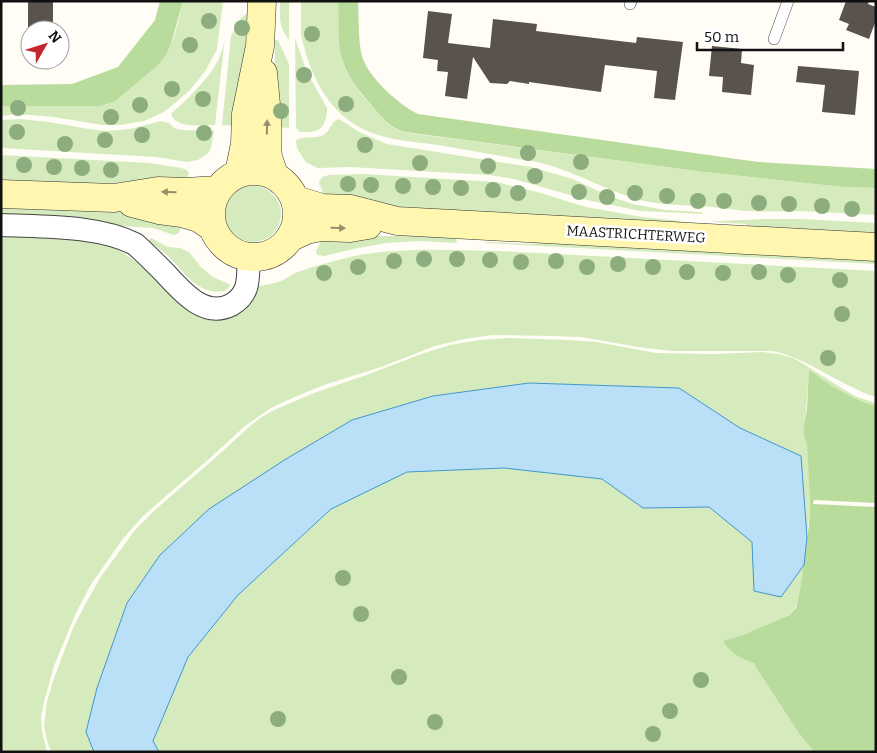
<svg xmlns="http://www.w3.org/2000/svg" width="877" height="753" font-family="Bitter,serif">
<rect width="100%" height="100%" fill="#fffdf5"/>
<path fill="#d5ebbd" d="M183 1H223L217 49 206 70 190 90 181 98 164 112 144 121 120 125H102L54 117 17 114 1 116V106H100L107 104 120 98 163 59C175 43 178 20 183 1Z
M280 1H289V40C278 25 280 19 280 1Z
M301 1H338C339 19 338 39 341 56 347 82 369 102 385 121 392 128 400 131 409 133L704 172 843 187 876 188V215C851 214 825 212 800 211 782 211 765 212 747 211 738 211 730 208 721 208 697 205 673 206 649 202 608 194 573 168 531 161 500 156 469 150 438 145 408 141 377 140 351 122 328 106 314 80 306 54 305 48 302 41 301 35 301 24 301 13 301 1Z
M247 13 242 126 222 125 231 36 240 19Z
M225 37 215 125C202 125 176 129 171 114 187 99 214 75 221 53 223 48 224 43 225 37Z
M295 38 307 72 327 108C327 113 327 116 325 121 321 133 311 132 300 132L296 128Z
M275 40H278L289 64V128L274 127Z
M20 119 49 122 89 129 106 131 130 129 161 121 169 123 174 128 181 130 214 131 211 148 208 153 198 160 187 162 156 157 1 148V120Z
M339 119 359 132 387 144 531 167 573 179 609 196 633 204 665 210 700 212H702L703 214 641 211 591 201 514 179 489 175 350 167 318 168 307 163 303 158 297 148 296 140C305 135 317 140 325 134 331 129 331 121 339 119Z
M1 155 149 163 181 168 187 170 189 173 186 185 145 182 79 184 1 181Z
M363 174 496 182 537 192 586 207 642 217 681 221 684 223 405 210 326 202 319 182 322 177 329 175Z
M225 214a28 28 0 1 1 56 0a28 28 0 1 1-56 0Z
M1 204 99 210 147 215 181 226 179 233 174 235 153 228 120 226 102 222 1 215Z
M766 219H801L876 223V236L747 229V224L712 222 719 221Z
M1 233C31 234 59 235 88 241 96 242 104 243 111 246 123 252 134 260 145 269 166 289 191 327 226 319 233 317 241 315 246 309 252 304 255 293 259 286 265 285 272 284 278 282 284 280 289 276 295 273 314 266 334 261 354 256 402 247 452 250 500 251L876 271V397C868 394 861 392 854 388 826 375 803 358 773 351H671L638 347 581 337 552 336 492 335 464 339 435 346 381 367 324 385 297 396 271 408 245 426 209 459 166 496 143 516 122 540 90 586 76 613 54 666 44 702 41 717 42 731 47 752H1Z
M322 236H419L455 237 457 241 455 243 420 241 387 243 358 248 324 256 317 255 316 251 319 245Z
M151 238 168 247 180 248 189 252 201 267 213 277 231 285 225 291C199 296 186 274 170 258 163 251 156 246 148 241Z
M537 241 876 260V264L485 243V242L533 244Z
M508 338 567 340 597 342 656 353 715 354 762 352 778 354 793 358 807 366 843 389 857 397 876 403V406L856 399 841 392 809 371 806 412 810 505 807 537 801 456 740 428 679 388 529 383 433 396 97 688 86 732 94 752H51L47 741 44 726 47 701 53 681 73 628 86 603 100 578 135 530 157 508 214 459 248 428 260 418 274 410 314 393 369 374 424 353 450 345 479 340Z
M504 468 602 479 643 508 709 507 752 542 781 596 804 565C802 579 802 596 795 608 788 621 739 636 724 641L746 660 755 664V666L798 732 814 752H159L153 741 188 657 238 595 331 509 407 472Z"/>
<path fill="#b9dc9c" d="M160 1H183L171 44 166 55 159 64 117 100 110 103 100 106H1V85L72 84 118 67 155 20Z
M338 1H358C359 17 358 41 362 56 367 76 399 105 418 114L758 162 876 169V188L843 187 704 172 405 132C389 127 383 119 373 107 361 93 349 80 343 62 337 46 339 19 338 1Z
M809 370C830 385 850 399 876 406V503L814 500 813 504 876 507V752H814L798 732 755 666V664C741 658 731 654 723 641L743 635 776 621 789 615 796 608 798 601 801 585 809 524 810 505 807 444C800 429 806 423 807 408 808 395 808 383 809 370Z"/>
<path fill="#b9e0f7" stroke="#3f96cf" d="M529 383 679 388 740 428 801 456 807 537 804 565 781 597 754 591 752 542 709 507 643 508 602 479 504 468 407 472 331 509 238 595 188 657 153 741 159 752H94L86 732 97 688 127 603 160 555 209 509 286 459 352 420 433 396Z"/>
<path fill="#5a524d" d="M28 1H53V27L28 28Z
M846 1H869L868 4 876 7V20L869 39 846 30 849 24 839 20Z
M428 11 452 14 448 43 490 48 493 19 537 24 536 31 636 43 637 37 683 42 675 100 654 98 657 71 605 65 601 92 529 82V84L510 81 507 84 490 83 473 57 467 99 445 96 448 72 437 71 438 60 423 58Z
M712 46 742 49 741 63 754 65 751 95 722 92 723 77 709 76Z
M798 66 859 71 855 115 822 112 825 85 796 82Z"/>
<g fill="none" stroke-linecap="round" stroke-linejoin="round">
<g stroke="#444" stroke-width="12">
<path id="service" d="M630 4 631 1
M774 39 788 1"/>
</g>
<g stroke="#444" stroke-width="24">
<path id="minor" d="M1 225C43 227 97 225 135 244 145 253 154 262 163 271 180 289 203 319 231 305 238 301 243 296 246 288 249 279 248 267 249 257"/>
</g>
<g stroke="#333" stroke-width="29">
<path id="secondary" d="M263 73 267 115V145L268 157 274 175
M211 214a43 43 0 1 1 86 0a43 43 0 1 1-86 0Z
M239 173 245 144 246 114 260 46 262 1
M1 194 114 198 158 191 186 192 217 190
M296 200 322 208 351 209 397 221 876 247
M132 203 159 210 182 213 199 218 212 227
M291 237 306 230 320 227 350 228 368 225"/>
</g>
<use href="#service" stroke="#fff" stroke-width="11"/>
<use href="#minor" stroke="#fff" stroke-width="22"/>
<use href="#secondary" stroke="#fff6b0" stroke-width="28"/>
</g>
<g fill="#8dad7f">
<circle cx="209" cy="21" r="8"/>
<circle cx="242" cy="28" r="8"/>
<circle cx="312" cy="34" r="8"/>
<circle cx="190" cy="45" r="8"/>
<circle cx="304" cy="75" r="8"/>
<circle cx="172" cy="89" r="8"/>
<circle cx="203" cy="99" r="8"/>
<circle cx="346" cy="104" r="8"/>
<circle cx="140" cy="105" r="8"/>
<circle cx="18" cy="108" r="8"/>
<circle cx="281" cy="111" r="8"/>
<circle cx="111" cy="117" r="8"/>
<circle cx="17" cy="132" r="8"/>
<circle cx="204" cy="133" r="8"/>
<circle cx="142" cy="135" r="8"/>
<circle cx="105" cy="140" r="8"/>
<circle cx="65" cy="144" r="8"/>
<circle cx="365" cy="145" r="8"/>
<circle cx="528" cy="153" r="8"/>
<circle cx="581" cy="162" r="8"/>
<circle cx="420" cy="163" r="8"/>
<circle cx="24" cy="165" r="8"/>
<circle cx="488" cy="166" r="8"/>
<circle cx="54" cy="167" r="8"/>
<circle cx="82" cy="168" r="8"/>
<circle cx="111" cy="170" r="8"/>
<circle cx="535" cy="176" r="8"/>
<circle cx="348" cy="184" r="8"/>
<circle cx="371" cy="185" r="8"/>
<circle cx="403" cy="186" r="8"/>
<circle cx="433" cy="187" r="8"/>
<circle cx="461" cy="188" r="8"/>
<circle cx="493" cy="190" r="8"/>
<circle cx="579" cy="192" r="8"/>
<circle cx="518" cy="193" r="8"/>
<circle cx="635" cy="193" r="8"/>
<circle cx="667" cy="196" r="8"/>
<circle cx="607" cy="197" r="8"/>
<circle cx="698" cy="201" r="8"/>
<circle cx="724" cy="201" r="8"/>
<circle cx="759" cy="203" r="8"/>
<circle cx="789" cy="204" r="8"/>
<circle cx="822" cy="206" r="8"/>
<circle cx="852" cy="209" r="8"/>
<circle cx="424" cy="259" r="8"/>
<circle cx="457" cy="259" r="8"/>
<circle cx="490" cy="260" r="8"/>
<circle cx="394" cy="261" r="8"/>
<circle cx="556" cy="261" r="8"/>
<circle cx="521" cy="262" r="8"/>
<circle cx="618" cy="264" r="8"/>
<circle cx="358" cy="267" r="8"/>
<circle cx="587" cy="267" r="8"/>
<circle cx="653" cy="267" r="8"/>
<circle cx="687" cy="272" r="8"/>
<circle cx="759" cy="272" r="8"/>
<circle cx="324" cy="273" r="8"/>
<circle cx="723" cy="273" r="8"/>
<circle cx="788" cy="275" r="8"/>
<circle cx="840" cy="280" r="8"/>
<circle cx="842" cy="314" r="8"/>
<circle cx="828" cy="358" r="8"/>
<circle cx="343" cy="578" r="8"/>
<circle cx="361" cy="614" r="8"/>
<circle cx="399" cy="677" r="8"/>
<circle cx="701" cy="680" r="8"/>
<circle cx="670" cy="711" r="8"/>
<circle cx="278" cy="719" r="8"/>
<circle cx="435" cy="722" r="8"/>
<circle cx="653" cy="734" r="8"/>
</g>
<defs><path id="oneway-solid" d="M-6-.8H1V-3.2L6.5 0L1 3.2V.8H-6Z" transform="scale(1.25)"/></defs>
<g fill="#948f68">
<use href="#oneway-solid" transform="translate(267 127) rotate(-89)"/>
<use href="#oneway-solid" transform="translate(169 192) rotate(-179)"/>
<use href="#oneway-solid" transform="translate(338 228) rotate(1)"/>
</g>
<g text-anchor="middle" stroke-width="5" stroke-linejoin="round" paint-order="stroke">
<g font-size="14" fill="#111" stroke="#fff">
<text transform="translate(636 234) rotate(3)" y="5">MAASTRICHTERWEG</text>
</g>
</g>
<rect width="877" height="753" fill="none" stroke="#111111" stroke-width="5"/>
<g transform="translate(45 45) rotate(51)"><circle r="24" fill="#ffffff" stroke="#a0a0a0"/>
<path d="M0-4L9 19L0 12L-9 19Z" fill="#c4262e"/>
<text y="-8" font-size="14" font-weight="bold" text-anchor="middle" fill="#111111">N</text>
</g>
<path d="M697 42v8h146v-8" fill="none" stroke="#111111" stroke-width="2.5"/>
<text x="704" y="42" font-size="15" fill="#111111" stroke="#ffffff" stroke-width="4" paint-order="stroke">50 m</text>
</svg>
